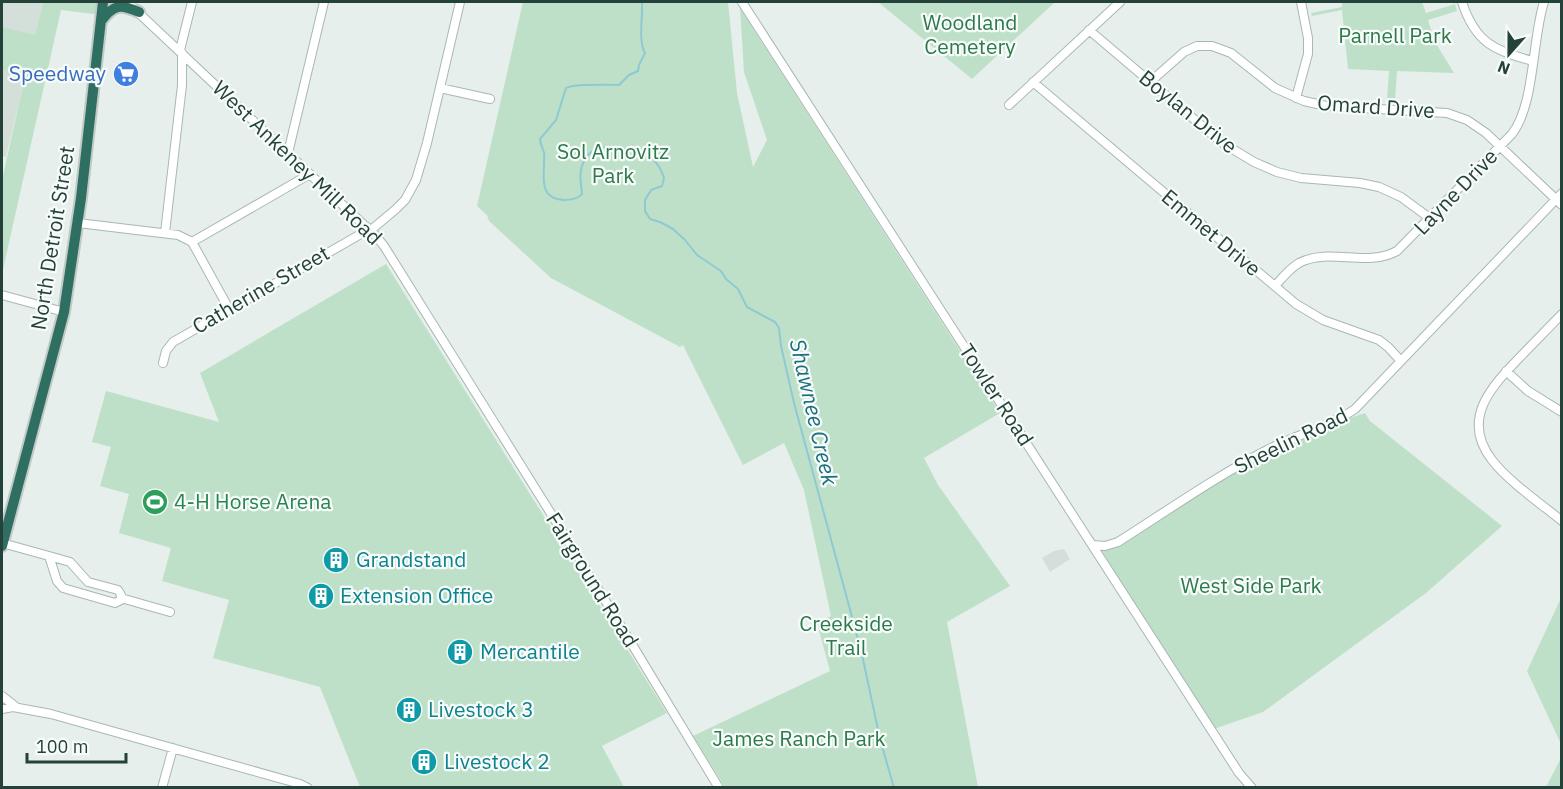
<svg xmlns="http://www.w3.org/2000/svg" width="1563" height="789" font-family="'IBM Plex Sans',sans-serif">
<rect width="100%" height="100%" fill="#e6efeb"/>
<path fill="#d4dfda" d="M2 2H43L6 157 2 156Z
M1064 549 1070 559 1050 572 1042 558 1054 551Z"/>
<path fill="#bfe0c8" d="M43 2H103L102 15 61 10 2 274V180L26 72 9 77 7 71 2 70V27L35 35Z
M523 2H728L737 93 753 167 767 140 744 72 740 8 1000 413 924 458 938 485 1010 586 947 622 978 787H725L693 736 830 671 817 623 831 616 804 490 784 443 743 465 683 345 680 347 551 278 489 221 487 215 477 206Z
M878 2H1055L972 79Z
M1342 2H1422L1426 13 1455 4 1457 11 1428 20 1435 42 1454 73 1397 71 1395 101H1387L1389 71 1348 69 1342 10 1312 16 1311 13 1342 7Z
M386 264 667 713 602 746 624 787H360L320 687 213 658 229 600 162 581 171 548 119 533 129 494 100 486 111 447 92 442 106 391 219 422 200 373Z
M1365 413 1370 421 1502 526 1426 593 1263 712 1211 730 1099 546 1174 507 1285 440Z
M1561 598H1562L1561 744 1527 671Z
M1561 758V787H1546Z"/>
<g fill="none" stroke-linecap="round" stroke-linejoin="round">
<path stroke="#8ec9d4" stroke-width="2" d="M642 2C643 17 638 41 645 53L639 65 638 71 629 75 619 85C606 85 574 83 566 88L556 120 540 139C540 144 543 148 544 153 546 170 535 199 564 200 571 200 578 199 582 194 581 182 578 172 584 161 593 143 613 146 630 150 637 151 646 153 652 158 657 163 662 171 664 178L662 186 651 190 645 200V211L650 219 660 222 673 229 685 240 697 255 721 271 726 279 738 289 747 307 775 322 779 328 781 346 794 403 861 650 880 739 894 788"/>
<g stroke="#a8b8b2" stroke-width="10">
<path id="minor" d="M127 2 364 225 371 230 384 246 613 613 719 788
M742 2 1239 773 1252 788
M1462 2C1475 42 1494 51 1533 61
M1089 30 1221 142 1254 162 1277 172 1301 178 1360 183 1379 187 1401 197 1431 219
M180 50 192 2
M1033 82 1296 304 1323 320 1379 340 1388 347 1401 361
M1150 82 1184 52 1197 46H1212L1231 53 1275 88 1304 101 1326 106 1447 113 1467 120 1486 133 1562 205
M440 88 490 99
M1296 98 1308 54V38L1301 2
M1009 105 1120 2
M288 153 324 2
M78 223 178 235 192 242 229 309
M165 233 182 85V53
M192 242 310 174
M1275 286C1282 278 1289 269 1299 263 1330 247 1366 268 1397 251L1512 134C1535 104 1532 39 1544 2
M2 295 64 312
M1562 314C1548 328 1534 343 1520 357 1492 386 1460 419 1492 460 1507 480 1541 504 1562 521
M163 363 166 351 173 342 359 235 371 230 396 209 405 200 416 180 427 143 460 2
M1506 371 1528 391 1562 412
M2 543 49 556 57 581 63 588 115 603 121 600V595L118 590 88 582 70 562 49 556
M1093 545 1105 546 1118 542C1167 511 1215 477 1267 450 1295 435 1329 427 1355 409L1562 193
M121 598 170 612
M2 696 16 707
M2 709 13 707 51 714 300 784 308 788
M162 788 173 748"/>
</g>
<g stroke="#c2cac8" stroke-width="14">
<path id="highway" d="M101 21C114 4 120 4 139 12
M2 546 64 312 81 198 103 2"/>
</g>
<use href="#minor" stroke="#fff" stroke-width="8"/>
<use href="#highway" stroke="#2f6f62" stroke-width="10"/>
</g>
<defs>
<g id="supermarket-disc" transform="scale(1.35)"><circle r="9.5" fill="#3f7fe0" stroke="#f7fbf9"/><path d="M-6-5.5h2.5l.6 2H6L4.5 2H-2.5L-4.4-4H-6ZM-1.5 3.2a1.3 1.3 0 1 0 .1 0ZM3 3.2a1.3 1.3 0 1 0 .1 0Z" fill="#fff"/></g>
<g id="stadium-disc" transform="scale(1.35)"><circle r="9.5" fill="#2e9e5b" stroke="#f7fbf9"/><path d="M0-5a6.5 5 0 1 0 0 10a6.5 5 0 1 0 0-10ZM-3.5-1.8h7v3.6h-7Z" fill="#fff"/></g>
<g id="building-disc" transform="scale(1.35)"><circle r="9.5" fill="#0f9aa8" stroke="#f7fbf9"/><path d="M-4-6H4V6H1V3H-1V6H-4ZM-2.5-4.3h1.7v1.8h-1.7ZM.8-4.3h1.7v1.8H.8ZM-2.5-1h1.7V.8h-1.7ZM.8-1h1.7V.8H.8Z" fill="#fff"/></g>
</defs>
<g fill-rule="evenodd">
<use href="#supermarket-disc" x="126" y="74"/>
<use href="#stadium-disc" x="155" y="502"/>
<use href="#building-disc" x="336" y="560"/>
<use href="#building-disc" x="321" y="596"/>
<use href="#building-disc" x="460" y="652"/>
<use href="#building-disc" x="409" y="710"/>
<use href="#building-disc" x="424" y="762"/>
</g>
<g text-anchor="middle" stroke-width="4.5" stroke-linejoin="round" paint-order="stroke">
<g font-size="21" fill="#2d7a4b" stroke="#f7fbf9">
<text x="970" y="30">Woodland<tspan x="970" dy="24">Cemetery</tspan></text>
<text x="1395" y="43">Parnell Park</text>
<text x="613" y="159">Sol Arnovitz<tspan x="613" dy="24">Park</tspan></text>
<text x="1251" y="593">West Side Park</text>
<text x="846" y="631">Creekside<tspan x="846" dy="24">Trail</tspan></text>
<text x="799" y="746">James Ranch Park</text>
</g>
<g font-size="21" fill="#366cbe" stroke="#f7fbf9" text-anchor="end">
<text x="106" y="81">Speedway</text>
</g>
<g font-size="21" fill="#24423a" stroke="#f7fbf9">
<text transform="translate(1376 107) rotate(4)" y="7">Omard Drive</text>
<text transform="translate(1188 112) rotate(39)" y="7">Boylan Drive</text>
<text transform="translate(297 163) rotate(44)" y="7">West Ankeney Mill Road</text>
<text transform="translate(1456 192) rotate(-46)" y="7">Layne Drive</text>
<text transform="translate(1211 233) rotate(40)" y="7">Emmet Drive</text>
<text transform="translate(53 238) rotate(-81)" y="7">North Detroit Street</text>
<text transform="translate(261 290) rotate(-30)" y="7">Catherine Street</text>
<text transform="translate(996 395) rotate(57)" y="7">Towler Road</text>
<text transform="translate(1291 441) rotate(-26)" y="7">Sheelin Road</text>
<text transform="translate(592 580) rotate(58)" y="7">Fairground Road</text>
</g>
<g font-size="21" fill="#27864d" stroke="#f7fbf9" text-anchor="start">
<text x="174" y="509">4-H Horse Arena</text>
</g>
<g font-size="21" fill="#0d838f" stroke="#f7fbf9" text-anchor="start">
<text x="356" y="567">Grandstand</text>
<text x="340" y="603">Extension Office</text>
<text x="480" y="659">Mercantile</text>
<text x="428" y="717">Livestock 3</text>
<text x="444" y="769">Livestock 2</text>
</g>
<g font-size="22" font-style="italic" fill="#1c6f80" stroke="#f7fbf9">
<text transform="translate(814 412) rotate(77)" y="8">Shawnee Creek</text>
</g>
</g>
<rect width="1563" height="789" fill="none" stroke="#24423a" stroke-width="6"/>
<g transform="translate(1509 54) rotate(201)" stroke="#f7fbf9" stroke-width="4.5" paint-order="stroke">
<path d="M0-4.5L10 22L0 15L-10 22Z" fill="#24423a"/>
<text y="-9" font-size="16" font-weight="bold" text-anchor="middle" fill="#24423a">N</text>
</g>
<path d="M27 753v9h99v-9" fill="none" stroke="#24423a" stroke-width="3"/>
<text x="36" y="753" font-size="18" fill="#24423a" stroke="#f7fbf9" stroke-width="4.5" paint-order="stroke">100 m</text>
</svg>
